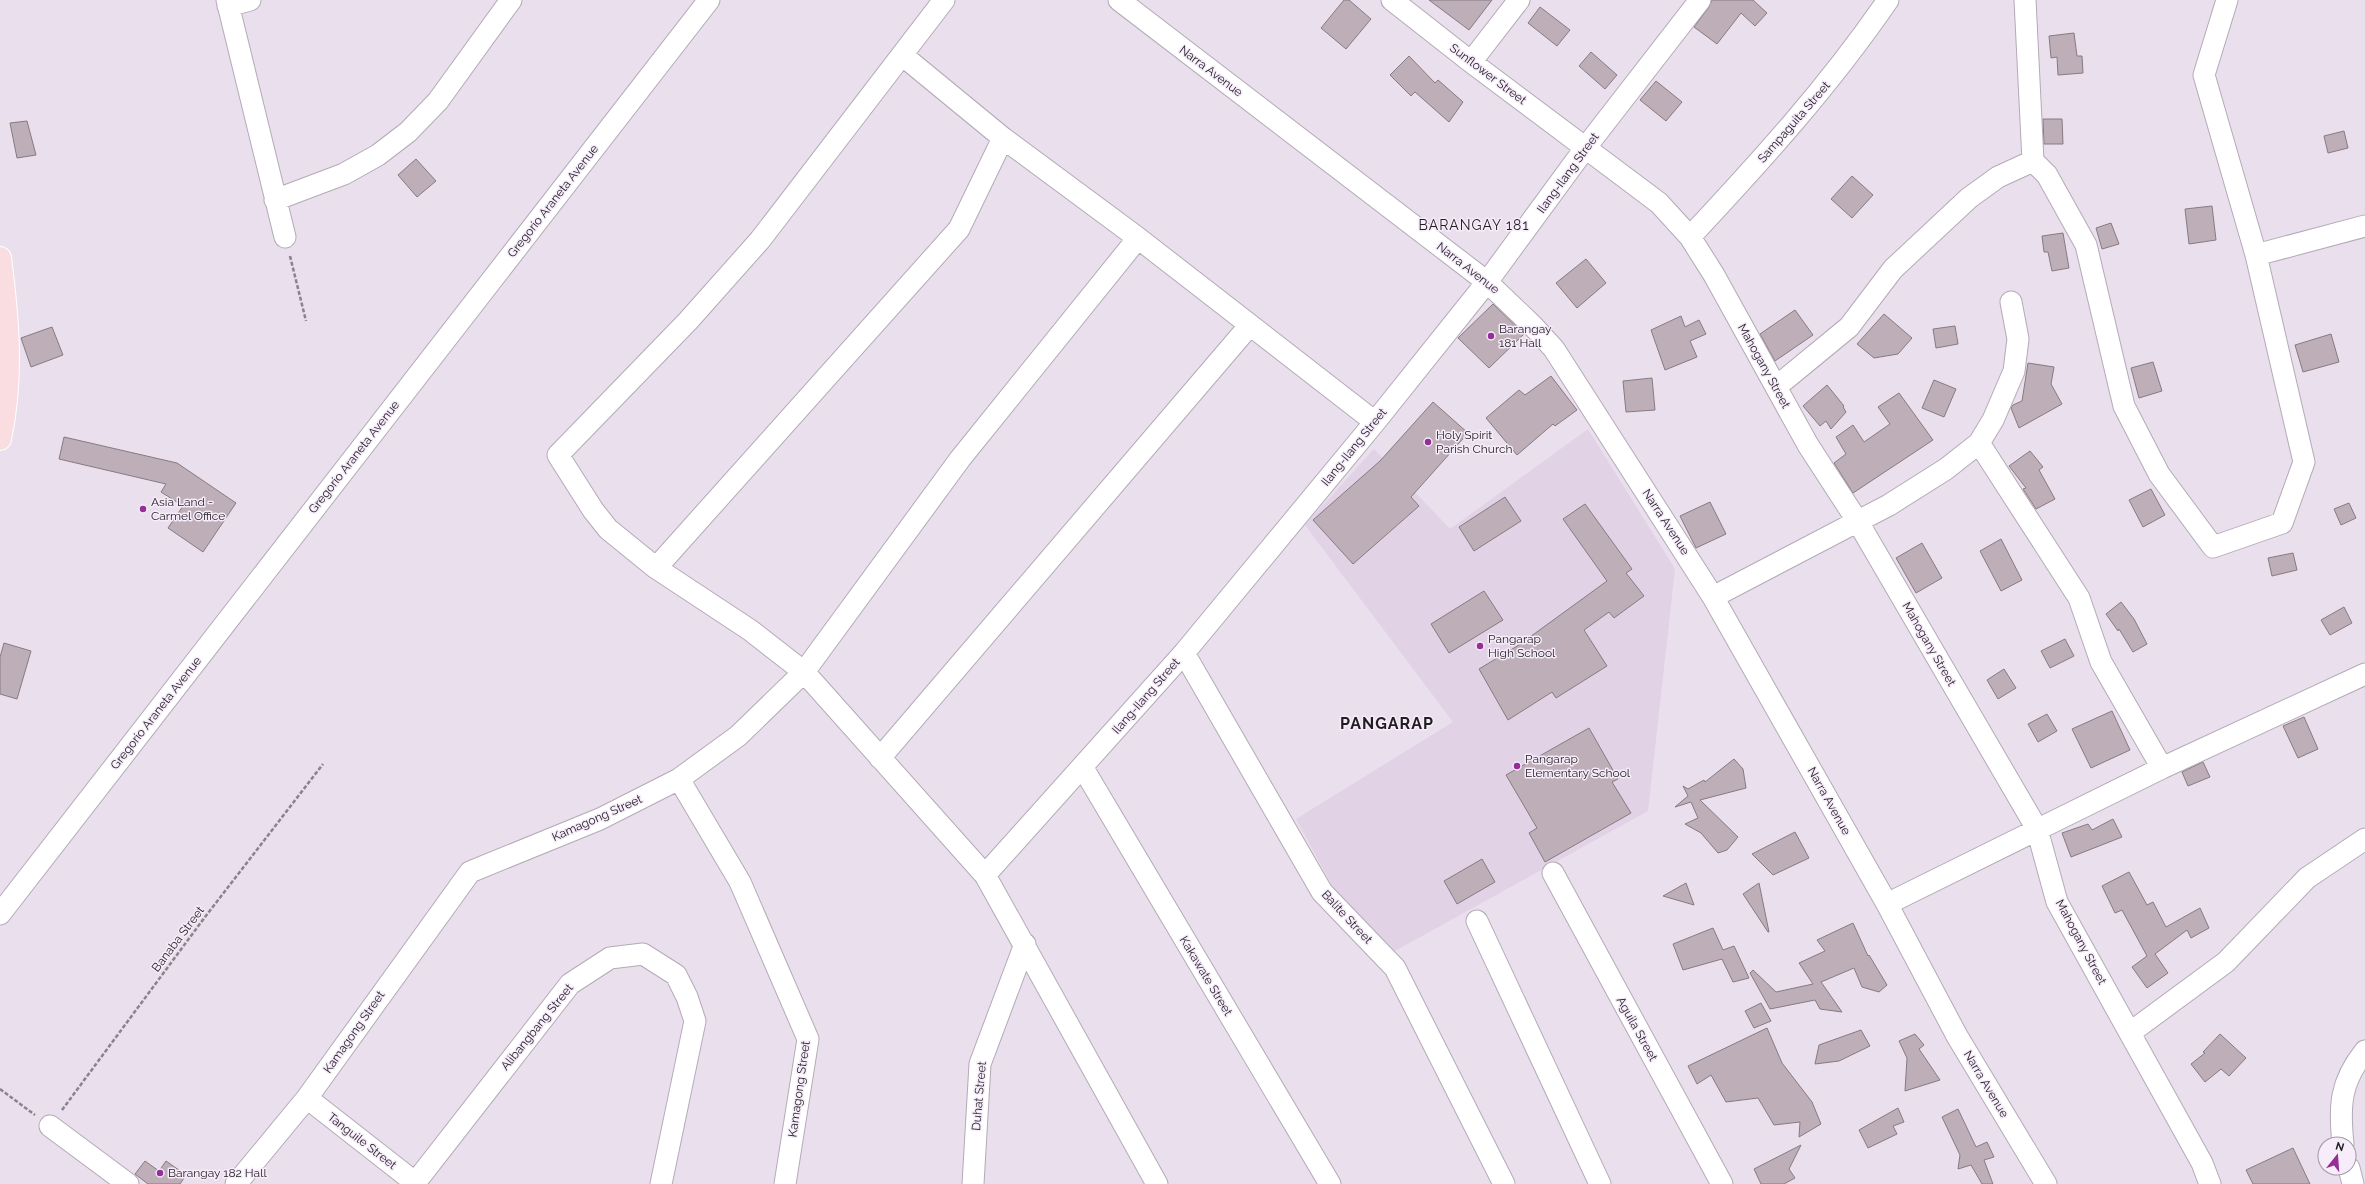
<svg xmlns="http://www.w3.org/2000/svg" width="2365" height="1184" font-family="Raleway,sans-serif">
<rect width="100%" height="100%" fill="#e9dfed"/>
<path fill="#e1d2e6" d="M1588 429 1675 569 1648 811 1393 952 1334 889 1296 819 1453 722 1305 525 1374 449 1450 529Z"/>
<path fill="#bdaeb7" stroke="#887a83" d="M1344 0H1349L1371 19 1346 49 1321 28Z
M1429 0H1492L1469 30Z
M1712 0H1753L1767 13 1755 26 1741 13 1717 44 1694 27 1709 7Z
M1540 7 1570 30 1557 46 1528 23Z
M2074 33 2077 56H2082L2083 73 2058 75 2057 57 2051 58 2049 36Z
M1591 52 1617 75 1605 89 1579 66Z
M1409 56 1435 83 1438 80 1463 102 1449 122 1415 92 1411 96 1390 75Z
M1656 81 1682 102 1666 121 1640 100Z
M2043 119H2062L2063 144H2044Z
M27 121 36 155 17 158 10 123Z
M2344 131 2348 148 2328 153 2324 136Z
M416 159 436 181 417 197 398 175Z
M1852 176 1873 195 1852 218 1831 199Z
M2212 206 2216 240 2189 244 2185 209Z
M2111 223 2119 244 2102 249 2096 228Z
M2063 233 2069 268 2052 271 2048 252H2044L2042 236Z
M1586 259 1606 283 1577 308 1556 283Z
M1493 304 1524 334 1489 368 1458 338Z
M1795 310 1813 335 1775 361 1760 334Z
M1884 314 1912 338 1898 354 1874 358 1857 344Z
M1681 316 1685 327 1699 320 1706 334 1690 341 1697 357 1665 370 1651 330Z
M1955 326 1958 344 1936 348 1933 329Z
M52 327 63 355 31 367 21 338Z
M2331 334 2339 362 2303 372 2295 345Z
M2153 362 2162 391 2139 398 2131 368Z
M2028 363 2054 367 2051 384 2062 404 2019 428 2011 408 2013 405 2022 401Z
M1551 376 1577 410 1555 426 1553 424 1517 455 1486 418 1519 390 1525 395Z
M1652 378 1655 410 1626 412 1623 381Z
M1934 380 1956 389 1944 417 1922 408Z
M1827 385 1844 406 1843 407 1846 412 1831 429 1826 421 1820 426 1803 406Z
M1899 393 1933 440 1853 493 1834 463 1846 454 1836 437 1853 425 1864 442 1890 424 1878 407Z
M1433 402 1468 433 1411 497 1419 506 1353 564 1313 520 1380 461Z
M64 437 177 463 236 503 203 552 168 528 183 506 161 492 166 484 59 459Z
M2030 451 2043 467 2039 470 2055 499 2036 509 2023 489 2026 488 2009 466Z
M2151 489 2165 515 2143 527 2129 500Z
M1505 497 1521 521 1474 551 1459 527Z
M1710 502 1726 534 1696 548 1680 516Z
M2349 503 2356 518 2341 525 2334 509Z
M1585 504 1632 569 1626 573 1644 596 1614 618 1609 612 1584 630 1607 666 1556 698 1552 692 1508 720 1479 669 1519 645 1607 581 1563 519Z
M2001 539 2022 580 2001 591 1980 551Z
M1922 543 1942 578 1916 593 1896 558Z
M2293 553 2297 570 2272 576 2268 558Z
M1484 591 1503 620 1449 653 1431 624Z
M2121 602 2134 619 2147 644 2133 652 2119 629 2118 631 2106 614Z
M2344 607 2352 623 2330 635 2321 620Z
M2065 639 2074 656 2050 668 2041 651Z
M4 643 31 651 17 699 0 694V657Z
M2004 669 2016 688 1998 699 1987 680Z
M2112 711 2130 750 2091 768 2072 729Z
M2047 714 2057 731 2038 742 2028 724Z
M2304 717 2318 749 2298 758 2283 726Z
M1589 728 1618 779 1612 782 1631 813 1545 862 1529 833 1537 828 1506 775Z
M1734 759 1743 769 1746 788 1700 800 1738 837 1727 850 1718 853 1701 833 1685 824 1698 818 1691 802 1675 807 1688 796 1683 786 1688 789 1704 780 1705 782Z
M2203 762 2210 777 2188 786 2182 772Z
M2113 819 2122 837 2071 857 2062 833 2088 824 2092 830Z
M1795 832 1809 858 1773 875 1752 854Z
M1482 859 1495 882 1457 904 1444 881Z
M2129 872 2147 905 2153 902 2166 927 2200 908 2209 928 2191 938 2187 930 2155 954 2168 973 2147 988 2132 967 2147 956 2122 910 2115 913 2102 886Z
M1686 883 1694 905 1663 896Z
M1759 883 1769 932H1768L1743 894Z
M1853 923 1868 956 1869 955 1887 985 1879 992 1862 987 1854 968 1821 982 1842 1012 1820 1009 1815 1000 1770 1009 1750 973 1753 970 1776 992 1813 984 1799 963 1825 951 1817 940Z
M1713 928 1723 950 1734 946 1749 978 1733 982 1722 959 1683 970 1673 944Z
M1761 1003 1771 1021 1754 1028 1745 1011Z
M1767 1028 1782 1063 1812 1102 1821 1124 1799 1137 1800 1122 1774 1125 1758 1098 1726 1102 1711 1075 1697 1084 1688 1066Z
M1861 1030 1870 1046 1839 1061 1815 1064 1819 1045Z
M1915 1034 1924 1045 1919 1049 1940 1080 1905 1091 1907 1058 1899 1041Z
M2220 1034 2246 1058 2229 1076 2221 1069 2205 1082 2191 1064 2205 1053 2203 1052Z
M1898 1108 1904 1122 1893 1126 1897 1134 1868 1148 1859 1130Z
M1958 1109 1976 1147 1987 1142 1994 1157 1984 1160 1993 1184H1982L1971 1165 1958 1169 1960 1155 1942 1117Z
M1801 1145 1789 1169 1795 1178 1784 1184H1761L1754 1169Z
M2293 1148 2310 1184H2253L2246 1170Z
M145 1161 159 1171 166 1161 186 1175 180 1184H148L135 1174Z"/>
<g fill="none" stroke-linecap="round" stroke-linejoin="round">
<g stroke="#b4aab7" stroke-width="23">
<path id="minor" d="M227 0 285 237
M944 0 760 240 688 321 558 455 593 510 608 529 656 568 750 630 804 672 985 875 1157 1184
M1119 0 1487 282 1533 326 1554 349 1713 597 1887 904 1957 1036 2046 1184
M1392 0 1471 62 1659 203 1690 237 1714 275 1808 445 1858 522 2037 829 2057 902 2202 1163 2210 1184
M2025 0 2033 161 2047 175 2086 245 2124 406 2159 474 2213 547 2282 523 2304 462 2256 255 2204 75 2227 0
M228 6 250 0
M902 55 1003 138 1138 238 1375 422
M1471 62 1519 0
M275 200 344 174 378 155 408 132 438 101 511 0
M1690 237C1761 161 1829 86 1888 0
M2256 255 2365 226
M1776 387 1849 327 1893 269 1969 198 1998 177 2033 161
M1979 443 2079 598 2101 662 2162 768
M656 568 959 229 1003 138
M1713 597 1889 505 1946 469 1979 443 1993 420 2014 371 2018 339 2011 302
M1184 653 1322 892 1395 968 1504 1184
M880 758 1250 325
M1083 768 1330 1184
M679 779 740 882 808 1039 785 1184
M1553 873 1722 1184
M985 875 1184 653 1375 422 1487 282 1586 147 1700 0
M1887 904 2162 768 2365 674
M0 914 709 0
M1477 921 1600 1184
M2131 1032 2226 962 2307 878 2365 839
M307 1098 417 1184
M50 1126 128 1184
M2343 1144C2339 1106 2340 1082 2365 1051
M2349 1168 2353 1184
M415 1183 570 984 610 958 643 954 676 975 687 997 695 1021 661 1184
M236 1184 307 1098 470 872 600 819 679 779 738 736 804 672 960 459 1138 238
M973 1184 980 1064 1025 944"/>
</g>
<g stroke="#fff" stroke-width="24">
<path id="primary" d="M0 258C8 319 13 378 0 439"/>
</g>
<path stroke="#8a828c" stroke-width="2.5" stroke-dasharray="4 2" stroke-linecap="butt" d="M290 256 306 321
M0 1089 35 1115
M62 1110 205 917 323 764"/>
<use href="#minor" stroke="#fff" stroke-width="21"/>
<use href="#primary" stroke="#f9dde1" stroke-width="22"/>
</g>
<g fill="#932f95" stroke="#f6ecfa" stroke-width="1.5">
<circle cx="1491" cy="336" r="4"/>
<circle cx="1428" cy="442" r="4"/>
<circle cx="143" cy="509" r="4"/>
<circle cx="1480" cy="646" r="4"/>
<circle cx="1517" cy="766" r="4"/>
<circle cx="160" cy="1173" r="4"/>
</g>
<g text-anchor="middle" stroke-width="3" stroke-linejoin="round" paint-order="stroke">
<g font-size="12" fill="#211d22" stroke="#f6ecfa">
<text transform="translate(1211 71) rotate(37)" y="4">Narra Avenue</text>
<text transform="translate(1488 74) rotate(37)" y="4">Sunflower Street</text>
<text transform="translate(1794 122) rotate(-49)" y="4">Sampaguita Street</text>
<text transform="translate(1568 173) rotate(-54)" y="4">Ilang-Ilang Street</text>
<text transform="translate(553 201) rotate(-52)" y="4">Gregorio Araneta Avenue</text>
<text transform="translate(1468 268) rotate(38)" y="4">Narra Avenue</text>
<text transform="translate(1764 366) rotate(61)" y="4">Mahogany Street</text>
<text transform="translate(1354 447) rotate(-51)" y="4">Ilang-Ilang Street</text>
<text transform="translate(354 457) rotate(-52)" y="4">Gregorio Araneta Avenue</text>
<text transform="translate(1666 522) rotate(57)" y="4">Narra Avenue</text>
<text transform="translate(1929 644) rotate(60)" y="4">Mahogany Street</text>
<text transform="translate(1146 696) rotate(-49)" y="4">Ilang-Ilang Street</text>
<text transform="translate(156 713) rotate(-52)" y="4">Gregorio Araneta Avenue</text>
<text transform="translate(1829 801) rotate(61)" y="4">Narra Avenue</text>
<text transform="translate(597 818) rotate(-24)" y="4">Kamagong Street</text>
<text transform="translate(1347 917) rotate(47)" y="4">Balite Street</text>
<text transform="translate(178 939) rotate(-53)" y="4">Banaba Street</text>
<text transform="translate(2081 942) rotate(62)" y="4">Mahogany Street</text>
<text transform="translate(1206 976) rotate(59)" y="4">Kakawate Street</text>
<text transform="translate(537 1027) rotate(-51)" y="4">Alibangbang Street</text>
<text transform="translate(1637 1029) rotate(61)" y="4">Aguila Street</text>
<text transform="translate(354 1032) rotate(-55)" y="4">Kamagong Street</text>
<text transform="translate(1986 1084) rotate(59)" y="4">Narra Avenue</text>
<text transform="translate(799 1089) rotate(-82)" y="4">Kamagong Street</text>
<text transform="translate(979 1096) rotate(-85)" y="4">Duhat Street</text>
<text transform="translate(362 1141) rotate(38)" y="4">Tanguile Street</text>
</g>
<g font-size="12" fill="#211d22" stroke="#f6ecfa" text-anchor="start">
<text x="1499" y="333">Barangay<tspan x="1499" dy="14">181 Hall</tspan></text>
<text x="1436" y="439">Holy Spirit<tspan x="1436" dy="14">Parish Church</tspan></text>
<text x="151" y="506">Asia Land -<tspan x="151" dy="14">Carmel Office</tspan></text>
<text x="1488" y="643">Pangarap<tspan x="1488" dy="14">High School</tspan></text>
<text x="1525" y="763">Pangarap<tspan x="1525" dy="14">Elementary School</tspan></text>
<text x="168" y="1177">Barangay 182 Hall</text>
</g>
<g font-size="14" letter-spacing="1" fill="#211d22" stroke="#f6ecfa">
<text x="1474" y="230">BARANGAY 181</text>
</g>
<g font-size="16" font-weight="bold" letter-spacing="1" fill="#211d22" stroke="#f6ecfa">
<text x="1387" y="729">PANGARAP</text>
</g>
</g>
<g transform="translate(2337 1156) rotate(17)"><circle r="19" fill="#f6ecfa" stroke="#a199a4"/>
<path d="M0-3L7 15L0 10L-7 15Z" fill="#932f95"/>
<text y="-6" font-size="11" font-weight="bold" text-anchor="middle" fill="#211d22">N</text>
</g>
</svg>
